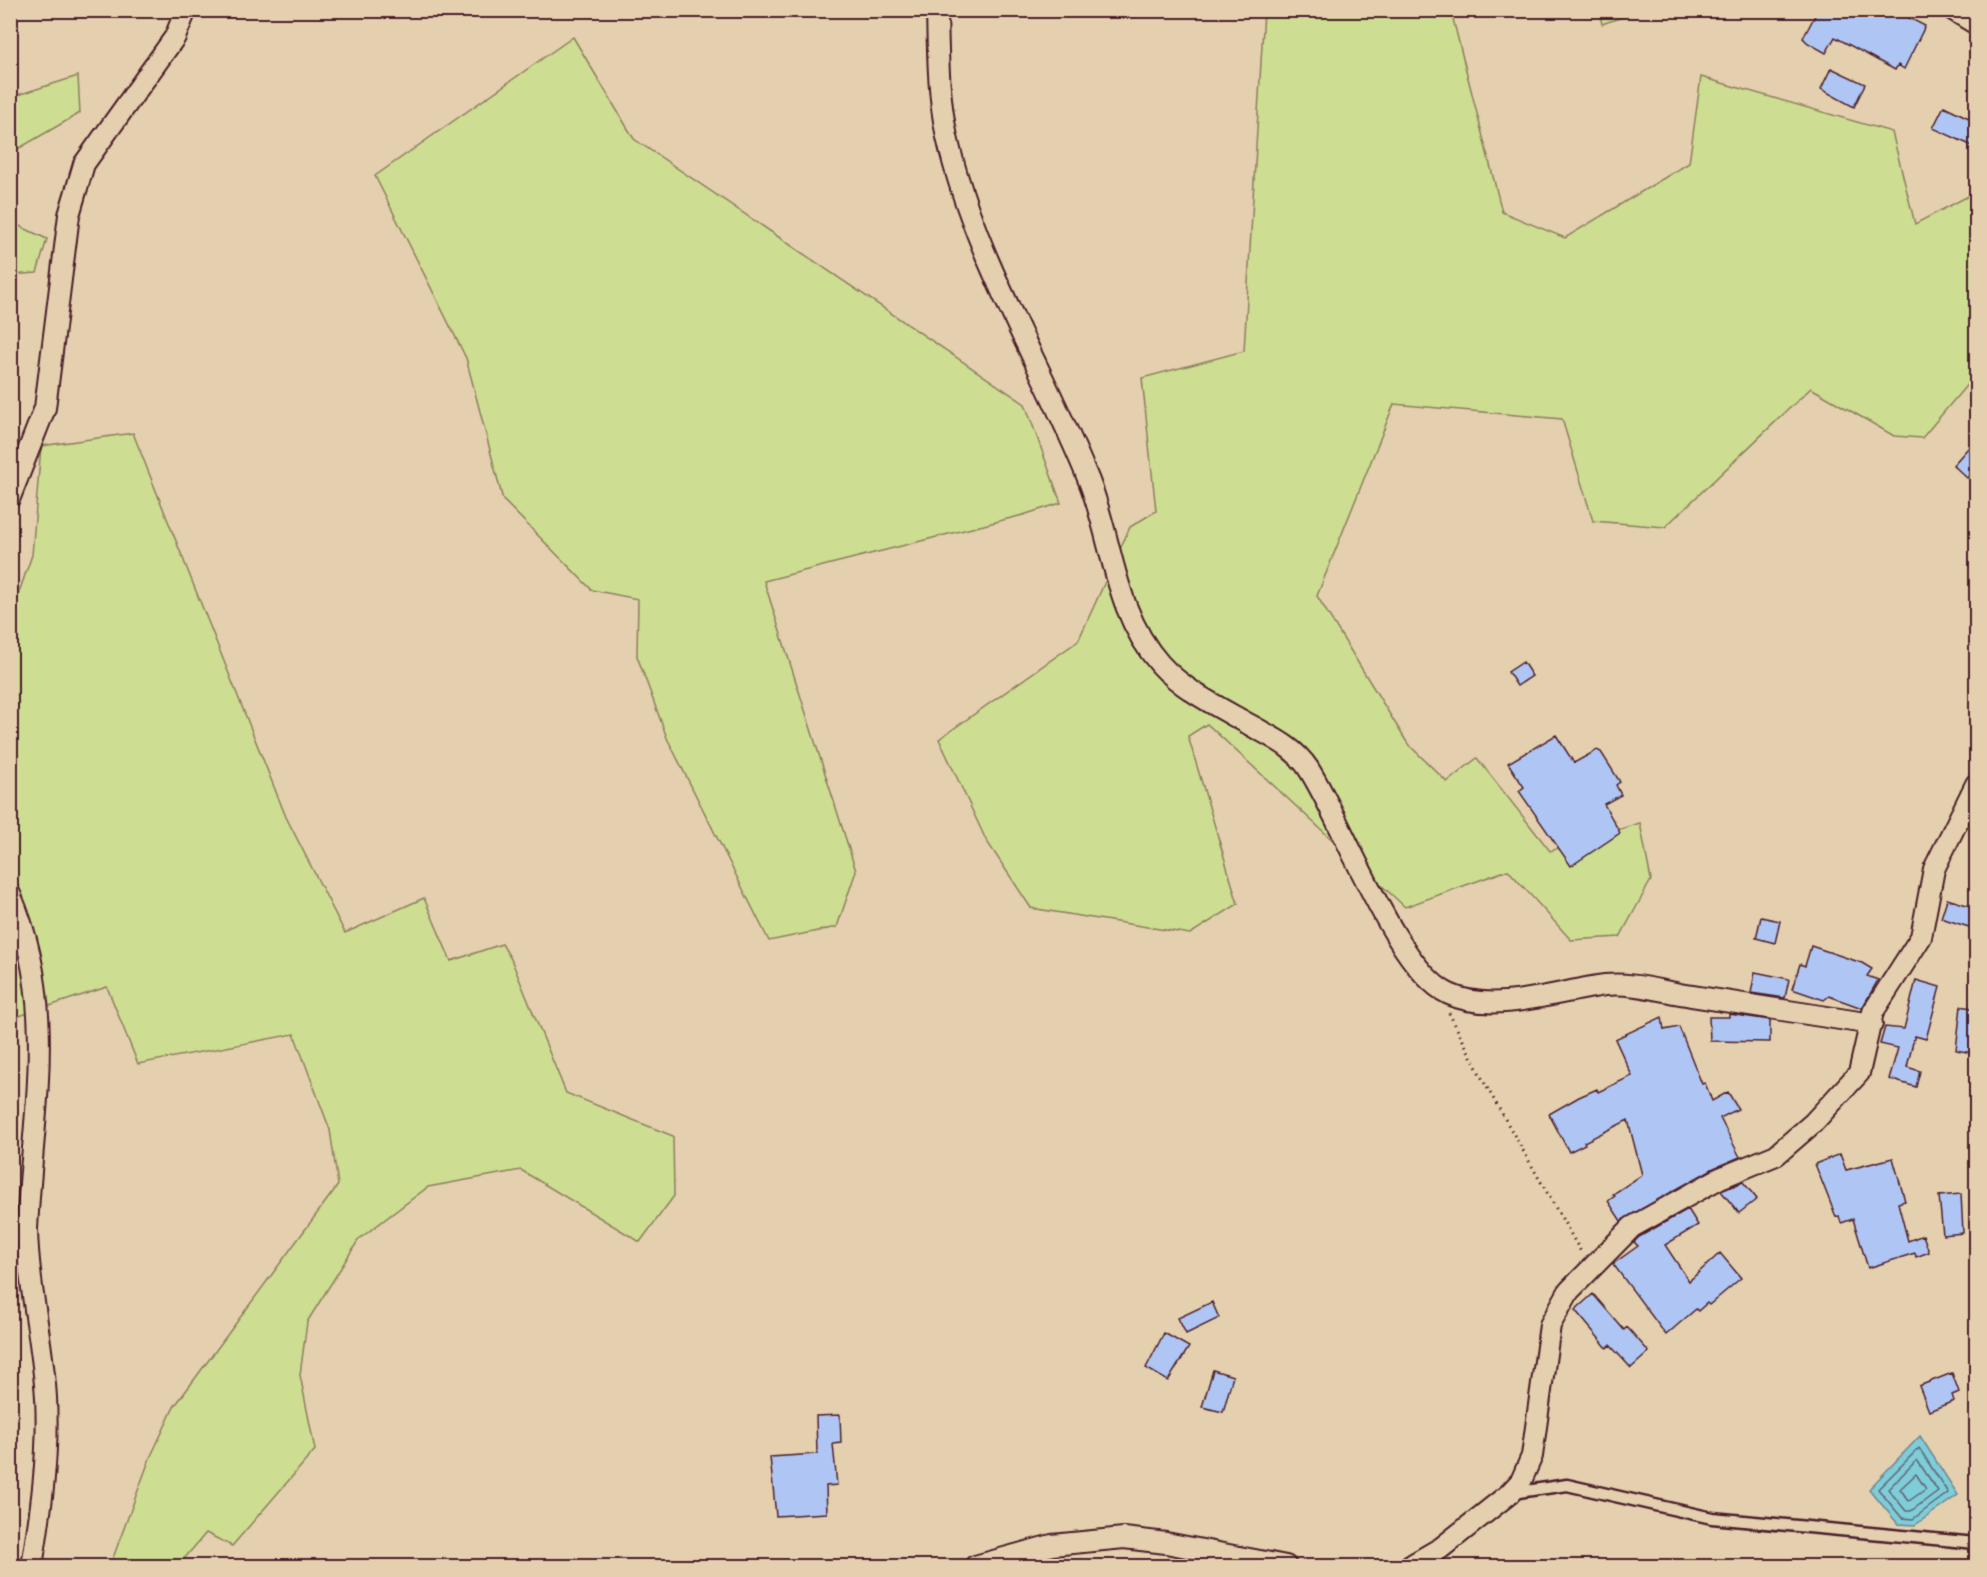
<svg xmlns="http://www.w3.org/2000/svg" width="1987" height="1577" font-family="'Indie Flower',sans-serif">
<rect width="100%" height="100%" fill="#e4d0ae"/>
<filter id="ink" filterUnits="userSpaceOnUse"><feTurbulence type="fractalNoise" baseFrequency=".0167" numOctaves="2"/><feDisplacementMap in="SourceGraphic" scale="12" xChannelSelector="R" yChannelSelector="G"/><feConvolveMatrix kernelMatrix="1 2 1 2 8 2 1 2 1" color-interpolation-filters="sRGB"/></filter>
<g filter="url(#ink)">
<path fill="#cddd91" stroke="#8c7e5e" stroke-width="1.5" d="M1264 11H1451L1502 212 1565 238 1689 163 1701 77 1892 132 1915 224 1976 192V374L1922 438 1894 436 1811 388 1665 527 1593 521 1562 419 1394 404 1317 596 1408 744 1447 782 1477 758 1550 851 1640 823 1651 880 1620 937 1571 940 1508 870 1405 907 1207 724 1188 736 1238 904 1190 934 1031 908 986 840 939 739 1078 641 1130 527 1156 511 1142 378 1244 351Z
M1599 11V10L1640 11 1602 24Z
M573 37 634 139 1025 404 1061 503 1023 515 764 581 856 871 837 927 769 941 667 738 637 656 638 599 592 590 503 500 466 358 375 176Z
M78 76 80 113 11 153V97Z
M11 222 47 239 37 273 11 275Z
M133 433 286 817 345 933 424 898 451 961 502 944 511 959 566 1093 673 1136 674 1196 640 1242 521 1170 428 1187 359 1239 307 1322 300 1375 315 1450 232 1546 206 1533 178 1566H110L150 1458 174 1407 338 1185 330 1130 294 1034 138 1064 107 987 19 1016 11 1060V615L32 555 41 446Z"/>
<path fill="#7ecdd9" stroke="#698793" stroke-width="1.5" d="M1920 1436 1958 1495 1915 1525 1898 1524 1869 1489Z"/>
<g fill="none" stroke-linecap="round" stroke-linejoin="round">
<path stroke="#5f6571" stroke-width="1.5" d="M1919 1448 1948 1493 1913 1519 1902 1518 1878 1489Z
M1917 1460 1938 1491 1911 1511H1906L1888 1489Z
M1916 1474 1926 1489 1909 1501 1900 1489Z"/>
</g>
<path fill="#afc6f4" stroke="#4a1f2b" stroke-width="1.5" d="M1818 10H1894L1925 26 1904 69 1898 65 1895 70 1835 37 1826 53 1808 43 1803 38Z
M1831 68 1865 84 1854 107 1821 89Z
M1944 106 1977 122V148L1933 128Z
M1977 438V472L1974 471 1967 478 1953 465Z
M1523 662 1532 676 1517 686 1508 672Z
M1556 735 1574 763 1597 750 1601 752 1620 782 1616 785 1621 795 1604 804 1620 833 1571 866 1519 791 1524 787 1508 763Z
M1947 899 1977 908 1972 928 1941 918Z
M1761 917 1780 921 1775 943 1756 938Z
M1811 946 1862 963 1872 969 1867 976 1878 980 1862 1008 1829 996 1824 1000 1792 989 1800 964 1805 966Z
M1755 972 1789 979 1785 998 1751 993Z
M1916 980 1940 987 1926 1039 1915 1036 1914 1038 1907 1067 1920 1071 1916 1087 1889 1079 1898 1048 1880 1044 1885 1027 1904 1029Z
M1961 1006 1977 1009V1054L1956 1050Z
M1729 1014 1770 1020V1042L1710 1041 1709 1017H1729Z
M1662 1017 1664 1030 1679 1027 1702 1084 1705 1083 1712 1101 1728 1092 1738 1109 1720 1118 1740 1157 1714 1168 1621 1221 1608 1201 1615 1196 1613 1194 1642 1175 1628 1120 1584 1142 1585 1144 1569 1152 1549 1114 1579 1097 1597 1089 1598 1092 1632 1076 1615 1039Z
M1840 1154 1846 1170 1893 1158 1905 1201 1898 1203 1908 1241 1923 1235 1929 1252 1916 1257 1915 1253 1868 1268 1853 1219 1841 1223 1839 1216 1836 1217 1815 1164Z
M1743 1182 1757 1199 1739 1213 1721 1191Z
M1961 1194 1963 1233 1943 1235 1939 1196Z
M1688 1209 1698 1225 1665 1245 1689 1281 1720 1253 1741 1278 1709 1305 1707 1303 1698 1311 1696 1309 1666 1335 1613 1264 1638 1246 1634 1242 1639 1237Z
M1593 1294 1624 1330 1627 1327 1649 1352 1631 1368 1610 1345 1607 1348 1575 1310Z
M1212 1302 1219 1318 1186 1334 1178 1318Z
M1164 1333 1189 1347 1168 1381 1146 1368Z
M1213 1370 1233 1376 1223 1412 1202 1407Z
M1952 1373 1959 1392 1952 1395 1954 1401 1929 1411 1919 1386Z
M840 1415 841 1443 833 1444 837 1485 826 1486 827 1513 776 1516 770 1457 817 1454 816 1416Z"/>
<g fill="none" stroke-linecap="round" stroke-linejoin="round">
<g stroke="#4a1f2b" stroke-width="15">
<path id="lane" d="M1512 1493 1567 1485 1712 1518 1976 1543"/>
</g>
<g stroke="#4a1f2b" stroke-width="24">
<path id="street" d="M937 10C938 52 938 96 947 137 974 258 1043 366 1089 481 1113 542 1114 612 1160 664 1184 691 1221 708 1252 726 1273 738 1294 747 1308 768 1343 821 1395 969 1449 994 1493 1015 1559 991 1605 985 1633 982 1664 992 1692 996 1752 1005 1812 1015 1872 1024
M1953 10 1976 24
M10 497 45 408 69 215 84 164 175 37 186 10
M10 894C59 1005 32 1114 27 1230 28 1287 43 1342 46 1398 49 1455 41 1511 32 1566
M975 1566 1052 1545 1124 1538 1166 1543 1286 1566
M1410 1566 1441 1548 1509 1494 1521 1481 1532 1456 1550 1325 1569 1291 1632 1227 1720 1178 1776 1155 1813 1123 1859 1073 1873 1012 1921 937 1934 869 1976 784"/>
</g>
<path stroke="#4a1f2b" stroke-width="3" stroke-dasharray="1.5 4.5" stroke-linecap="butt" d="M1449 1013 1485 1084 1581 1252"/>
<use href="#lane" stroke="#e4d0ae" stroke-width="10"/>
<use href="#street" stroke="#e4d0ae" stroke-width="20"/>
</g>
</g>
<rect width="1987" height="1577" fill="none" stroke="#e4d0ae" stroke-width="36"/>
<rect x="18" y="18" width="1951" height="1541" fill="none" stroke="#4a1f2b" stroke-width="2" filter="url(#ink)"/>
</svg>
